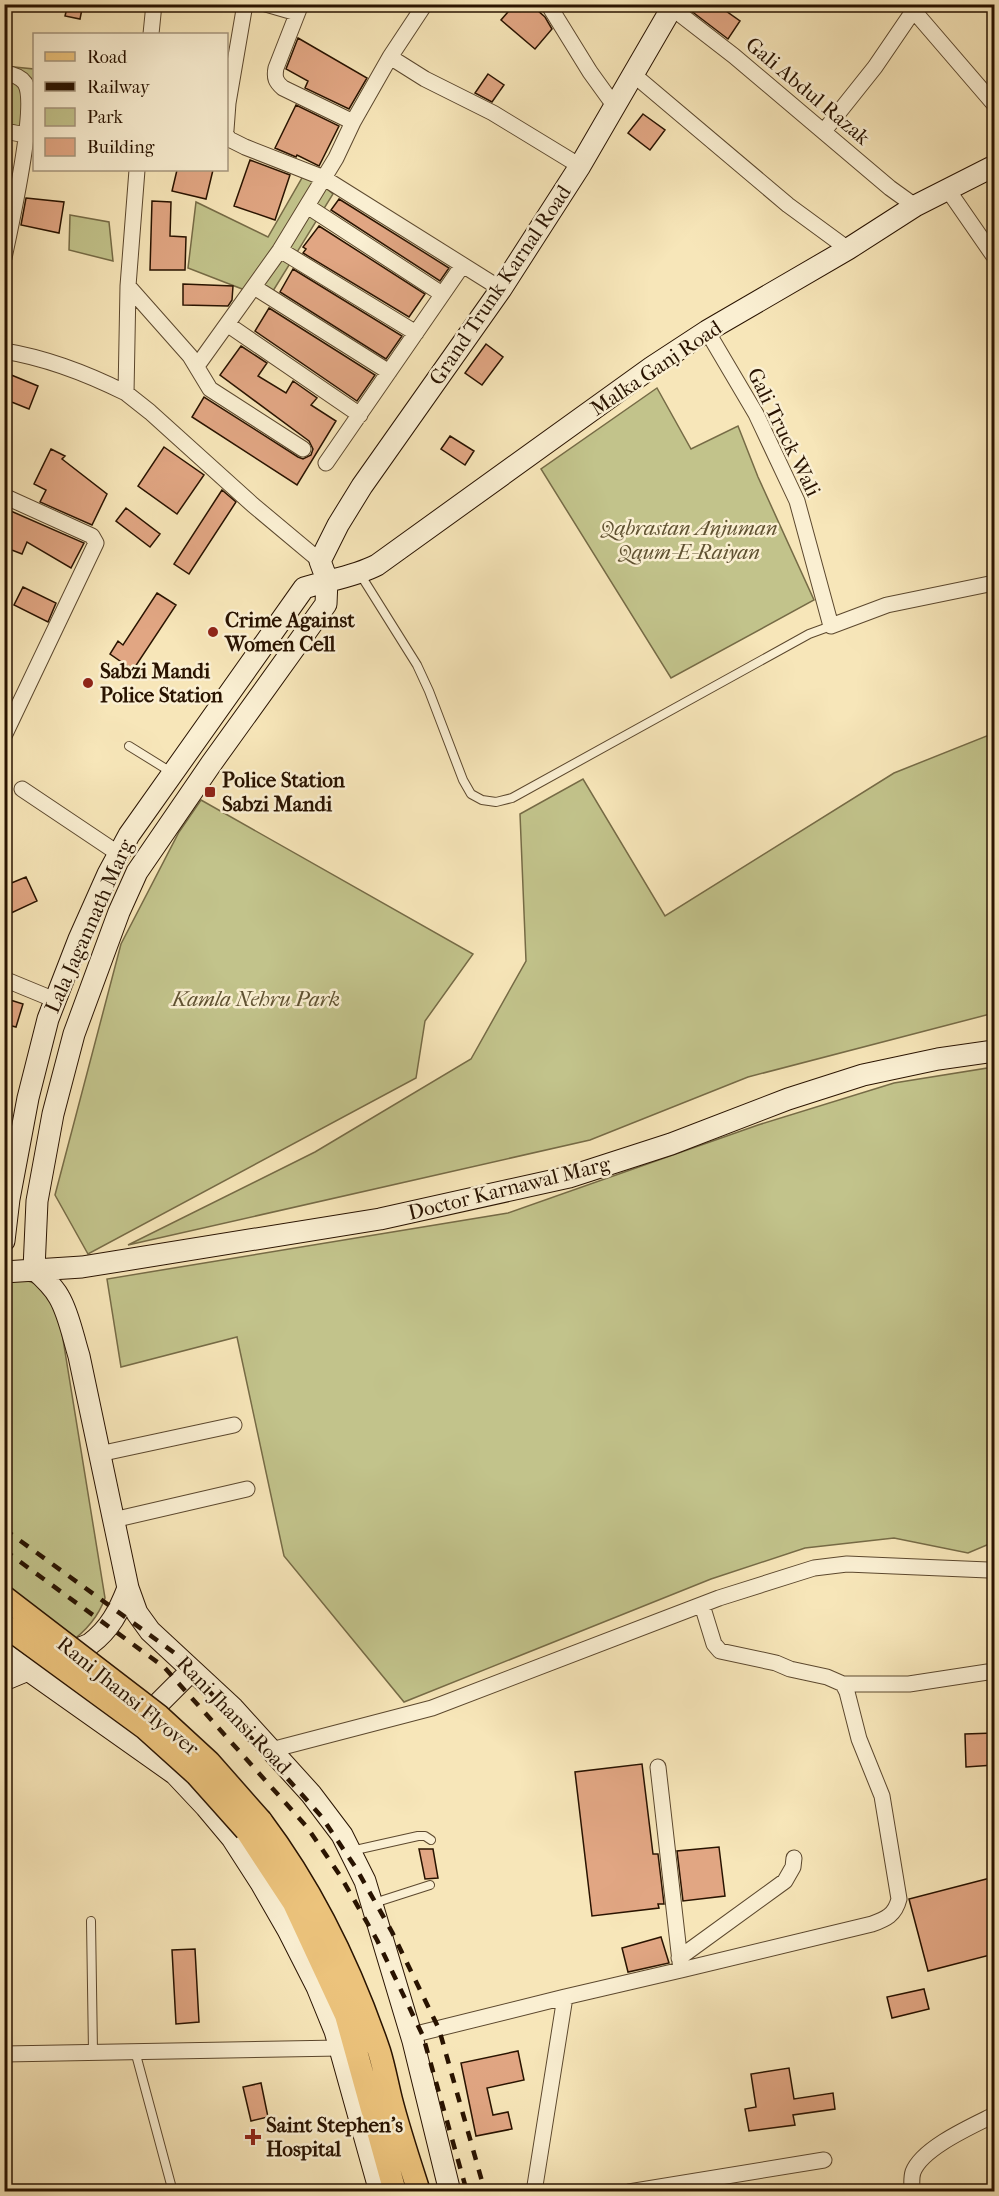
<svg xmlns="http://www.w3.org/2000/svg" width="999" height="2196" font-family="'IM FELL French Canon',serif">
<rect width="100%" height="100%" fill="#f7e6b9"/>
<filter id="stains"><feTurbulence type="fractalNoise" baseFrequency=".00333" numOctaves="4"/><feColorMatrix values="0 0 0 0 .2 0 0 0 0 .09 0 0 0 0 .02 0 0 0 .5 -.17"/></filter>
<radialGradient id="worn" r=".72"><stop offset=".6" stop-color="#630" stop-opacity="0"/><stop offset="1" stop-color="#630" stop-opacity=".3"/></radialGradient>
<path fill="#c2c38b" stroke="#766b46" stroke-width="1.5" d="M4 66 34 69V130L5 123Z
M306 171 333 194 268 299 188 268 196 202 268 237Z
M70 215 109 222 113 261 69 250Z
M657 388 691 449 738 426 758 477 814 600 671 678 541 469Z
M994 733V1013L748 1077 590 1140 128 1245 315 1152 471 1059 526 961 520 814 583 779 665 916 894 773Z
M201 800 473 954 425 1021 416 1078 88 1254 55 1195 121 944 179 832Z
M994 1067V1542L968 1553 894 1538 805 1548 711 1579 404 1702 284 1556 237 1337 121 1367 107 1279 508 1213 758 1125 894 1083Z
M4 1277C45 1281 44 1287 60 1321L105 1598C98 1618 85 1632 68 1644L11 1622 5 1610Z"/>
<path fill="#e1a683" stroke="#291300" stroke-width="1.5" d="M68 4H83L80 19 65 16Z
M515 4H530L545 17 552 29 535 49 501 20Z
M687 4H716L740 21 728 39 686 7Z
M298 38 367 78 349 109 305 88 308 81 286 69Z
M488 74 504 85 492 102 475 93Z
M296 105 339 126 319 166 297 155 296 157 275 148Z
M643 114 665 130 650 150 628 133Z
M250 160 290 175 275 220 234 206Z
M177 170H213L206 199 172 191Z
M26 198 64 202 59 233 21 225Z
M339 199 449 268 440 281 331 210Z
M152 201 171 202 170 236 186 237 185 270H150Z
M319 226 425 294 409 317 303 253 306 249 303 247Z
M293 269 402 336 386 359 280 292Z
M183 284 233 286 232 300 228 306 183 305Z
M269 308 375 375 357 401 255 331Z
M486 344 503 357 482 385 465 373Z
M241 346 267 363 258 376 286 393 293 381 317 398 311 405 336 421 297 485 192 417 204 397 298 457 303 459 311 455 313 449 309 441 220 375Z
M4 372 38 386 29 409 4 399Z
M450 436 474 451 465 465 441 449Z
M164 447 204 475 177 514 138 486Z
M51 449 65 456 62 459 107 494 92 525 40 502 46 490 34 484Z
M222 490 236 502 189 574 174 564Z
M4 508 84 543 71 568 27 542 22 554 4 547Z
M126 508 160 534 150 547 116 521Z
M23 587 56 603 48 622 14 605Z
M157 593 176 605 133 670 110 654 118 641 123 645Z
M26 877 37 901 9 914 4 904V886Z
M4 998 23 1004 16 1027 4 1024Z
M994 1733V1765L966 1767 965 1734Z
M642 1764 653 1854H658L664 1904H658L659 1908 592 1916 575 1772Z
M719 1847 725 1896 683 1901 677 1851Z
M419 1849H433L438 1878 425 1879Z
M994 1877V1954L928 1971 909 1899Z
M661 1937 669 1963 628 1972 622 1948Z
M195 1949 199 2022 176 2024 172 1950Z
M924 1989 929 2009 892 2018 887 1997Z
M518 2051 524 2080 487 2088 493 2115 508 2112 512 2129 476 2136 461 2063Z
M789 2068 794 2099 833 2093 835 2109 793 2115 795 2125 749 2131 745 2109 756 2107 751 2074Z
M261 2083 268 2117 251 2121 243 2087Z"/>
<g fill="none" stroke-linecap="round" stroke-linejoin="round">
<g stroke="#5c482e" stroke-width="10">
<path id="lane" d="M360 574 417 665 429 691 463 780 471 794 482 800 496 802 512 798 809 634 831 626
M129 746 171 772
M351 1851 418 1836H425L431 1840
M374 1903 430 1885
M91 1921 93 2052
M135 2051 173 2192"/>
</g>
<g stroke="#5c482e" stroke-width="17">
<path id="street" d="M266 4 297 13
M301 4 276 68C274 78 276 82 283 88L353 122
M548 4 590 72 616 108
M672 8 734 56 890 188 915 206
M914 11 994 104
M151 34 154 4
M390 57 425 79 493 113 580 166
M4 73C12 74 20 76 25 83 38 104 10 229 4 258
M634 75 788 205 848 249
M226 130 228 103 245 4
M4 131 26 135
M824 131 875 67 918 4
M226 134 229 139 245 147 324 178 501 289
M948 190 993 255
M307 206 442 294
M280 250 416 333
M128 286 190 356 210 389 303 449
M254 287 389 372
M227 324 360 415
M707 331 756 414 797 501 831 626 887 605 994 583
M4 351C47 358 88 374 126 393L128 286 137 170
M197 366 280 250 336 158 353 122 390 57 425 4
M126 393 150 412 253 505 320 561
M326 463 462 266
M4 496 92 536 96 543 4 736
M22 789 119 854
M4 979 55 1000
M99 1454 234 1425
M113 1520 247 1489
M843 1684H909L994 1671
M271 1750 432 1708 719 1598 814 1568 847 1564 988 1570
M679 1958 785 1881 793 1867 794 1858
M681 1970 872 1924C886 1919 895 1915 899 1899L882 1796 859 1739 847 1692 843 1684 827 1677 790 1669 776 1663 720 1651 714 1644 702 1605
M412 2035 565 1997
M4 2054 340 2048
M534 2192 565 1997 681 1970 658 1767
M629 2192 824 2160
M912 2192C912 2185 911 2178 913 2172 922 2148 972 2126 994 2115"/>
</g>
<g stroke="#291300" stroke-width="23">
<path id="secondary" d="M4 1241 9 1199 28 1098 48 1019 79 939 108 874 129 835 304 588C328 580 354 577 377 565L652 367 707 331 848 249 915 206 994 166
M34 1269 37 1201 53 1114 74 1034 119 912 137 872 211 764 326 604 327 580 320 561 338 525 362 486 501 289 580 166 674 4
M34 1269C43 1277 53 1286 59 1297 69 1314 73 1337 79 1356L128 1588 137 1613 150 1631 233 1708 311 1794 342 1835 365 1881 413 2041 450 2192
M4 1272 82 1267 380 1219 569 1177 671 1144 788 1099 863 1075 938 1059 994 1051
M4 1653 175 1774 206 1807 232 1838 261 1883 288 1930 317 1987 335 2031 380 2192
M4 1680 90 1644C110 1629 119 1611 128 1588
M139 1723 192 1670"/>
</g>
<g stroke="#291300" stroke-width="25">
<path id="primary" d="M261 1821C313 1890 351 1969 379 2051 384 2067 387 2084 391 2100 399 2131 409 2161 419 2192
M246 1830 294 1903 346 2015 395 2192"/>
</g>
<use href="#lane" stroke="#faefd2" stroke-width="8"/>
<use href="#street" stroke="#faefd2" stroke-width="15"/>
<use href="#secondary" stroke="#faefd2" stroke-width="21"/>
<use href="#primary" stroke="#ecc37c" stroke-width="22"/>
<path stroke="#291300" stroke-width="4.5" stroke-dasharray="10 10" stroke-linecap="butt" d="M4 1529 176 1654 321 1816 356 1868 392 1932 439 2029 485 2192
M4 1550 164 1667 307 1827 341 1877 377 1940 423 2036 467 2192"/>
<g stroke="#291300" stroke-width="25" stroke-linecap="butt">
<path id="primary-bridge" d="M4 1597 159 1716 209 1762 261 1821
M4 1625 145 1728 196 1774 246 1830"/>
</g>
<use href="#primary-bridge" stroke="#ecc37c" stroke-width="22"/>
</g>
<g fill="#8f2418" stroke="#faefd2" stroke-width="2">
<circle cx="213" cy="632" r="6"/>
<circle cx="88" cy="683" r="6"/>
<rect x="204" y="786" width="12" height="12" rx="3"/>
<path d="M250 2128h6v6h6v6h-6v6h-6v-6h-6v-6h6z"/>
</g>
<g text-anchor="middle" stroke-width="5" stroke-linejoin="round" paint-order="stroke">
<g font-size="21" fill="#291300" stroke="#faefd2">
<text transform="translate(808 91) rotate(40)" y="7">Gali Abdul Razak</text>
<text transform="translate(500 285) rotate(-56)" y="7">Grand Trunk Karnal Road</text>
<text transform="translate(656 368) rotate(-34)" y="7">Malka Ganj Road</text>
<text transform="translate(784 432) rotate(64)" y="7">Gali Truck Wali</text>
<text transform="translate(89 926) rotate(-66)" y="7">Lala Jagannath Marg</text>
<text transform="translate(509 1188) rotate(-14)" y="7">Doctor Karnawal Marg</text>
<text transform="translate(128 1696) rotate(39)" y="7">Rani Jhansi Flyover</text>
<text transform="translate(234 1715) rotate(46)" y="7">Rani Jhansi Road</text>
</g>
<g font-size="21" font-style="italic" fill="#5f5131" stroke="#faefd2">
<text x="689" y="535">Qabrastan Anjuman<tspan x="689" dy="24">Qaum-E-Raiyan</tspan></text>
<text x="256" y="1006">Kamla Nehru Park</text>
</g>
<g font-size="21" font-weight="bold" fill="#291300" stroke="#faefd2" text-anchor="start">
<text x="225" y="627">Crime Against<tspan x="225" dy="24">Women Cell</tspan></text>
<text x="100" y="678">Sabzi Mandi<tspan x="100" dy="24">Police Station</tspan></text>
<text x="222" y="787">Police Station<tspan x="222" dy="24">Sabzi Mandi</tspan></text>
<text x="266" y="2132">Saint Stephen's<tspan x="266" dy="24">Hospital</tspan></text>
</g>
</g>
<rect width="999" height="2196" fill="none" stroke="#f7e6b9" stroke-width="24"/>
<rect x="6" y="6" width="987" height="2184" fill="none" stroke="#291300" stroke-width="3"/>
<rect x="12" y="12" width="975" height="2172" fill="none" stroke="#291300" stroke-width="1.5"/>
<rect x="33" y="33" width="195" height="138" fill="#faefd2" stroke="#a6977e" stroke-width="1.5"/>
<rect x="45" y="52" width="30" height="9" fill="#ecc37c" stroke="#a6977e" stroke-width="1.5"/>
<text x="87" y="63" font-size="18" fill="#291300">Road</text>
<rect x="45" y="82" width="30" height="9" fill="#291300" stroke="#a6977e" stroke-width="1.5"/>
<text x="87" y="93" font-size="18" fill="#291300">Railway</text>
<rect x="45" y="108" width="30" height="18" fill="#c2c38b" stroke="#a6977e" stroke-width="1.5"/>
<text x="87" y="123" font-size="18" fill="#291300">Park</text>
<rect x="45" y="138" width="30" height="18" fill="#e1a683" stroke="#a6977e" stroke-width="1.5"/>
<text x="87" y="153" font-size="18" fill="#291300">Building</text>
<rect width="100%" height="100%" filter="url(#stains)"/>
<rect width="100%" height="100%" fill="url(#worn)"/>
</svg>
